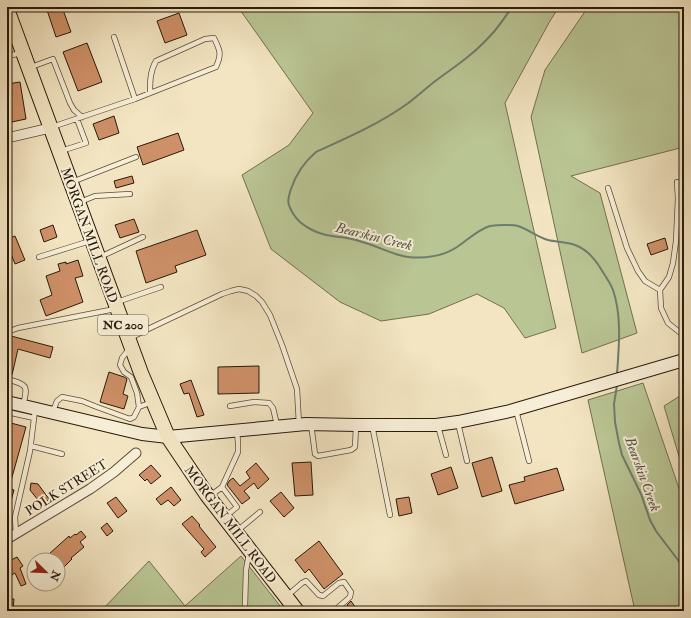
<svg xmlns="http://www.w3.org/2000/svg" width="691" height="618" font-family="'IM FELL Double Pica',serif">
<rect width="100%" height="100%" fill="#f3e5c2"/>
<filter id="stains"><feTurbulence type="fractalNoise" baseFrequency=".005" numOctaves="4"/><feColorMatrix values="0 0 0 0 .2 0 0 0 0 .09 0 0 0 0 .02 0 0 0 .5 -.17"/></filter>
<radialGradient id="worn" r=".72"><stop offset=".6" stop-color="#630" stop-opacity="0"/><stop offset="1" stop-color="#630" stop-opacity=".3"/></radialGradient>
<path fill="#bac594" stroke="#71704f" d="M238 7H559L550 21 505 103 556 328 525 338 504 308 477 294 429 314 381 321 340 302 271 249 242 175 289 145 313 113Z
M588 7H684V147L571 176 600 193 637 333 582 353 531 117 545 70Z
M643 383 684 503V611H635L588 400Z
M684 392V473L664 406 683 394Z
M241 556 284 611H101L149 561 185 606Z"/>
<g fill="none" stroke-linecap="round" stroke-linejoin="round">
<path stroke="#6d7d6e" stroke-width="2" d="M512 7C505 17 498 28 490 36 475 53 456 66 438 79 427 87 418 96 407 104 379 124 347 138 316 152 303 163 296 174 291 189 287 201 287 204 294 215 302 227 318 234 332 236 337 237 342 237 347 238 352 239 357 240 362 242 378 246 392 255 408 257 424 259 444 256 457 247 468 240 477 230 490 226 496 225 500 225 505 225 509 225 514 225 518 226 528 229 537 237 548 240 556 242 566 242 575 245 586 249 595 259 601 269 605 276 610 282 613 290 622 316 619 347 617 374
M617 385 614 404 615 422 619 443 622 455 641 494 650 520 656 531 684 568"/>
</g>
<path fill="#ce9068" stroke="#281a0a" d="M46 7H62L71 32 56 37Z
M179 13 187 35 165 43 157 21Z
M87 43 102 82 78 91 63 52Z
M20 82 26 119 7 123V84Z
M114 116 119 133 99 140 93 124Z
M178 133 184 150 143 165 137 147Z
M132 176 134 183 116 188 114 181Z
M134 219 139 232 120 238 115 225Z
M53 225 57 237 44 242 40 230Z
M197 230 206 255 175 266 177 272 146 283 136 251Z
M15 236 25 260 15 264 7 244V239Z
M665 238 668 249 651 255 647 244Z
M78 260 83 276 75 278 83 302 46 316 40 300 52 295 46 276 60 271 58 264 66 262V264Z
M11 336 53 347 50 358 18 349 12 375 7 374V351Z
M259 366V393L218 394V367Z
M109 372 124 377 127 379 123 394 128 396 124 409 100 402Z
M191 380 204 415 197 417 189 393 184 394 180 384Z
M7 422 26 427 9 488 14 490 9 508H7Z
M492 457 502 491 482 497 472 463Z
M311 462 313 495 295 496 292 463Z
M256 463 269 479 258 489 254 483 244 491 250 498 242 504 227 485 229 481 233 478 240 486 250 478 246 472Z
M151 465 161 476 151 484 147 479 145 481 139 475Z
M451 467 458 488 438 495 431 474Z
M557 468 564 490 515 504 509 485 525 481 524 477Z
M31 483 38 484 49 499 42 505 30 490Z
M171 487 181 500 174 506 168 500 161 505 156 499Z
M281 492 294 508 284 517 270 501Z
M116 497 127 511 118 518 107 503Z
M409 497 412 513 399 516 396 499Z
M192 516 200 525 199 526 216 547 205 557 201 552 204 549 182 524Z
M107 523 113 531 107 536 101 528Z
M81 531 86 537 80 542 84 547 71 558 72 559 62 569 58 564V560H54L49 554 69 536 70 538 75 534 76 535Z
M319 541 343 574 324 589 309 569 305 573 295 560Z
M17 557 23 566 20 568 26 584 21 586 15 573 7 578V562Z
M7 599H14L13 610H7Z
M351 601 358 611H344L349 607 347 605Z"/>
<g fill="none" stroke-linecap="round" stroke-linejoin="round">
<g stroke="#5b4d38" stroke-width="6">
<path id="lane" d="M114 37 135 99
M7 56 22 53
M31 67 53 59 70 103 74 110 82 117
M52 127 135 99 216 67C222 54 220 50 214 38L205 39 156 61C150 71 150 82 150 93
M61 151 86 143 77 119
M72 182 136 157
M677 182 678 198 676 241 673 263 669 277 660 290 661 308 668 323 683 335 684 338
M608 188 627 248 638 271 645 281 660 290
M80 202 95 196 130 194
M39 257 90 241
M100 257 143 237
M117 302 161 287
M7 332 18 328 115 309
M130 338 146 330 222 294 231 291 239 289 248 291 256 296 262 302 270 315 282 345 297 389 299 424
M7 379C28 385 28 385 23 406
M230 406 254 402 269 403 273 408 277 425
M139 407 152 402
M516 410 529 461
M53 411 57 401 62 397 82 401 97 407 130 419 134 417 139 407 137 393 131 377 124 372 120 365 122 358 129 349
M7 412 34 418
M458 423 467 461
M311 424 315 454 318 456 351 450 355 447 356 426
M372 425 390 515
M438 426 446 455
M31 446 62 454
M222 487 237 507 226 516
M210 496 222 487 238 452V443L237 431
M237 531 260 512
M16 533 15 517 30 451 35 410
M287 596 302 583 306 581 319 595 323 596 339 583 344 582 351 592 350 597 334 611
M245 606 246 570 249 554"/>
</g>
<g stroke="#5b4d38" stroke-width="11">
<path id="street" d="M7 138 50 128
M7 539 90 489 114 472 136 453"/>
</g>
<g stroke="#281a0a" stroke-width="14">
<path id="secondary" d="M7 402 142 434 168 437 306 424 356 425H436L458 422 510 411 684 360"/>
</g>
<g stroke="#281a0a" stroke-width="16">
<path id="primary" d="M7 9 141 373 168 437 207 495 297 611"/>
</g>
<use href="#lane" stroke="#f7eed7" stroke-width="4.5"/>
<use href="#street" stroke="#f7eed7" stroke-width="9"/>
<use href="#secondary" stroke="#f7eed7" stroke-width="12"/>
<use href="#primary" stroke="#f3e5c2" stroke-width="14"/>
</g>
<g text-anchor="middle" stroke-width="4" stroke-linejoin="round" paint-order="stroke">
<rect fill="#f7eed7" stroke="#665a48" stroke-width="1" x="98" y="315" width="50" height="20" rx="3"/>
<g font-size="12" font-weight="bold" fill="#281a0a">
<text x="123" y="329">NC 200</text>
</g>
<g font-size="13" fill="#281a0a" stroke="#f7eed7">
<text transform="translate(90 235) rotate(70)" y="5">MORGAN MILL ROAD</text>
<text transform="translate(66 487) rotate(-32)" y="5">POLK STREET</text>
<text transform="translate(231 524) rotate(53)" y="5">MORGAN MILL ROAD</text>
</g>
<g font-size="14" font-style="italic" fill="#505444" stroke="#f7eed7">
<text transform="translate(374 236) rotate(14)" y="5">Bearskin Creek</text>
<text transform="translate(643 474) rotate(70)" y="5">Bearskin Creek</text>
</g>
</g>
<rect width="691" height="618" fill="none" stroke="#f3e5c2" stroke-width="24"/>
<rect x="8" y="8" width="675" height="602" fill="none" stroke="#281a0a" stroke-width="2"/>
<rect x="12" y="12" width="667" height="594" fill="none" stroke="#281a0a"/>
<g transform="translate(46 572) rotate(113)"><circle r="19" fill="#f7eed7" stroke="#a49985"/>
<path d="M0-3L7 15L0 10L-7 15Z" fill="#8f2418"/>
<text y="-6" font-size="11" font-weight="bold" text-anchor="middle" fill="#281a0a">N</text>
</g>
<rect width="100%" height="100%" filter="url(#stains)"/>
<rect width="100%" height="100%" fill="url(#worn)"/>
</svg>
